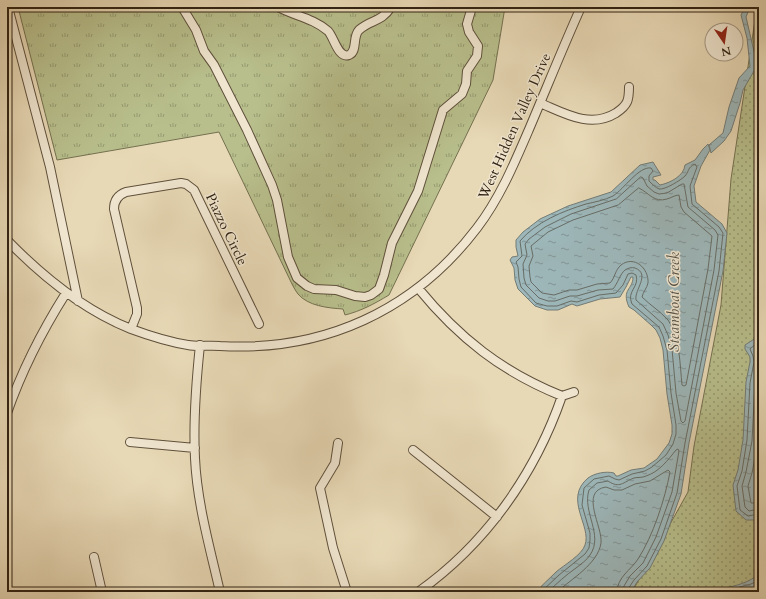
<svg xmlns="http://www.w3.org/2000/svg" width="766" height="599" font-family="Cardo,serif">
<defs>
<pattern id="grass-tufts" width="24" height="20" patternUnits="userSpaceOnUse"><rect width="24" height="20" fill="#b8bf8c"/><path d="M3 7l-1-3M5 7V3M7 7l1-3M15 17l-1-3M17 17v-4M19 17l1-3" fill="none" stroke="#969b71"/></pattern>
<pattern id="park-dots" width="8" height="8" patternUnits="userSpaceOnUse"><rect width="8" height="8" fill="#b8bf8c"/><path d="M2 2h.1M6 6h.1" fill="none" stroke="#969b71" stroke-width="1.8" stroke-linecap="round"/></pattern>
<pattern id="water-ripples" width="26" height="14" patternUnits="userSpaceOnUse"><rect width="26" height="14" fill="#9db7ba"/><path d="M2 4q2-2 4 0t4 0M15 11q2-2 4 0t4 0" fill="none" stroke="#819496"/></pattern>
</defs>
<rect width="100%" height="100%" fill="#e8d9b6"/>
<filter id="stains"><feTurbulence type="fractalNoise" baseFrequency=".005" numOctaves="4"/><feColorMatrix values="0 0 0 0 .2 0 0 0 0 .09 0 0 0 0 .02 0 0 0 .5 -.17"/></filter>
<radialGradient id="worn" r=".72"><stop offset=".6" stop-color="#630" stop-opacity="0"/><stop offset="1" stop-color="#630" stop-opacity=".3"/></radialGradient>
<path fill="url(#grass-tufts)" stroke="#747150" d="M18 7H505L493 80 389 295C374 304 361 311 345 315L343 309C328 308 308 306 298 294 295 290 293 286 291 282L219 132 57 160Z"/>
<path fill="url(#park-dots)" stroke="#747150" d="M757 7H759V592H632L688 492 694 446 721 305 731 179Z"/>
<path fill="url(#water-ripples)" stroke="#727c77" d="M745 7H750L746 17 756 60 759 61V70L756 69 754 71 743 90 740 103 731 131 724 141 711 153 709 145 723 133 729 107 739 78 750 66 747 38 741 15Z
M708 144 710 150 701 166 694 186 696 202 722 224 727 233 723 271 689 443 681 494 664 541 650 568 637 582 631 592H536C542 585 549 579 556 572 564 565 582 555 585 545 592 526 563 499 588 478 595 473 606 471 614 473L616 476H618L631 470 644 468 657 459 669 443 672 434V425L667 394 663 350 660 338 656 330 651 325 634 310 629 307C621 289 633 290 633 277H631L626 287 620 297 600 299 577 306 572 304 558 310H547L535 306 518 289 515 280 514 268 510 260 512 257 518 256 516 247V240L523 232 540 219 568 206 611 192 640 165 653 162 661 175 653 177V180H655L660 185C670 183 684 176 685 165L695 160 703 149Z
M759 336V518L755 520H746L736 511 733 485 738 470 743 440 746 382 750 362V357L745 349V345Z
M759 574V592H649C660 589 669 591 680 591 703 591 741 590 759 574Z"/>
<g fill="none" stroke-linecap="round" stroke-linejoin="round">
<path stroke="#676d66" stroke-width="1" d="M641 177 643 178 647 186 654 192 659 194 667 193 682 184H684L688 207 715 230 718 235 714 270 685 421 683 423 681 421 676 393 672 349 668 335 663 324 636 300C634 290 651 274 635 268 632 267 628 268 625 270 620 274 618 283 613 289L598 290 577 296H570L555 301H548L539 298 526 285 524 278 523 264 527 255 525 244 529 239 545 227 571 214 616 199Z
M639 188C649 193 654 203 667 199 671 198 675 195 679 195L681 207 684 212 712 236 708 269 686 385 684 386 682 385C680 366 680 336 668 320 660 311 650 305 642 297 643 292 647 288 648 283 649 268 634 255 621 265 615 270 615 278 610 283L597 284 577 290H569L554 295 542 293 531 282 530 277 529 266 533 256 531 246 548 232 573 220 618 205Z
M759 341 750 349 753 356 754 362 750 383 747 440 742 471 737 486 740 510 748 516 759 514
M759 362 755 383 752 441 746 472 742 486 745 507 749 511 759 509
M759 418 758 442 752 473 748 486 751 503H759
M541 592 559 575 585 554 589 548 590 540V533L582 505 584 488 594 479 609 476 615 479 619 480 632 474 645 471 652 467 666 455 673 444 676 434V425L671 393 667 350 663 336 659 327 632 304C626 291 640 287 636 275L632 273 628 274 623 285 616 293 599 295 577 302 571 301 557 306H547L536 303 521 287 519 279 518 267 516 262 522 256 520 241C536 222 563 211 586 204 595 202 605 200 613 196 624 189 639 166 651 168L653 171 649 176V181C651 183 656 188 659 189 665 190 681 180 685 176 690 170 687 168 695 164L697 167 690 186 692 204 719 227 723 233 719 271 685 443 677 493 661 539 647 566 634 580 628 589V592
M548 592C557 583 566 575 576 568 581 564 587 560 590 555 604 535 582 512 589 490L597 483 608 481C620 489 623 482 634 478 638 477 642 478 646 476 659 472 668 460 676 450L678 449 679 451 672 492 656 537 643 563 630 576 624 586 623 592
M557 592C571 579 598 564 601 543 603 527 579 491 606 487L614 490H622L635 484 650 481 668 470 670 472C665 499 653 536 638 559 631 570 617 577 617 592
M721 592 751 584 759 580"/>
<g stroke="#5f503c" stroke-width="10">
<path id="minor" d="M8 7 50 167 78 301
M182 7 196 30 204 51 214 65 247 130 272 185 277 200 288 257 297 278 307 286 314 289 336 290 355 296 365 297 371 295 379 289 384 275 392 243 418 191 443 110 462 94 466 84 467 71 477 56 478 46 469 32 467 24 472 7
M278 7C295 16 313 18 328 31 334 37 338 59 349 55 358 51 352 37 359 30 371 19 381 23 391 7
M540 103C564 113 590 129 616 113 628 105 629 100 629 87
M7 240C43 277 83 310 131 329 150 336 169 342 188 345 198 347 209 345 220 346 323 352 414 311 477 228 500 198 515 162 530 127 547 87 563 47 581 7
M418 288C459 338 502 372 562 396
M131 329 137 314V308L114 209C114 200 118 195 126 192L181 183 186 184 194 190 259 324
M200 345C196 383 193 420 195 458 197 503 210 548 220 592
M562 396 574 392
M7 413C22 370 42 331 66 293
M130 442 195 448
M338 443 335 463 320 488 333 548 347 592
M413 450 497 517
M94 557 102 592
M418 592C486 544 535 474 562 396"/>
</g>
<use href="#minor" stroke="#f0e6d0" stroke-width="8"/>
</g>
<g text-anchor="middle" stroke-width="3" stroke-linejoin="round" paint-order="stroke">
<g font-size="14" fill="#312313" stroke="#f0e6d0">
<text transform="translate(514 126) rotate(-66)" y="5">West Hidden Valley Drive</text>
<text transform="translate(227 229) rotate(64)" y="5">Piazzo Circle</text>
</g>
<g font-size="15" font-style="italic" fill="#514f45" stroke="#f0e6d0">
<text transform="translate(674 302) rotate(-90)" y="5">Steamboat Creek</text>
</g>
</g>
<rect width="766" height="599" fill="none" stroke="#e8d9b6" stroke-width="24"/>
<rect x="8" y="8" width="750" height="583" fill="none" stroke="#312313" stroke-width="2"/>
<rect x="12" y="12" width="742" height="575" fill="none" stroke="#312313"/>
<g transform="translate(724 42) rotate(167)"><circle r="19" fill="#f0e6d0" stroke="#a49884"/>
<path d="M0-3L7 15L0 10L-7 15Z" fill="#8f2418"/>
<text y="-6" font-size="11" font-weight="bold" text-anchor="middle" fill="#312313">N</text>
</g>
<rect width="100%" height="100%" filter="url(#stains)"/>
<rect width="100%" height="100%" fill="url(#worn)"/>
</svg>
